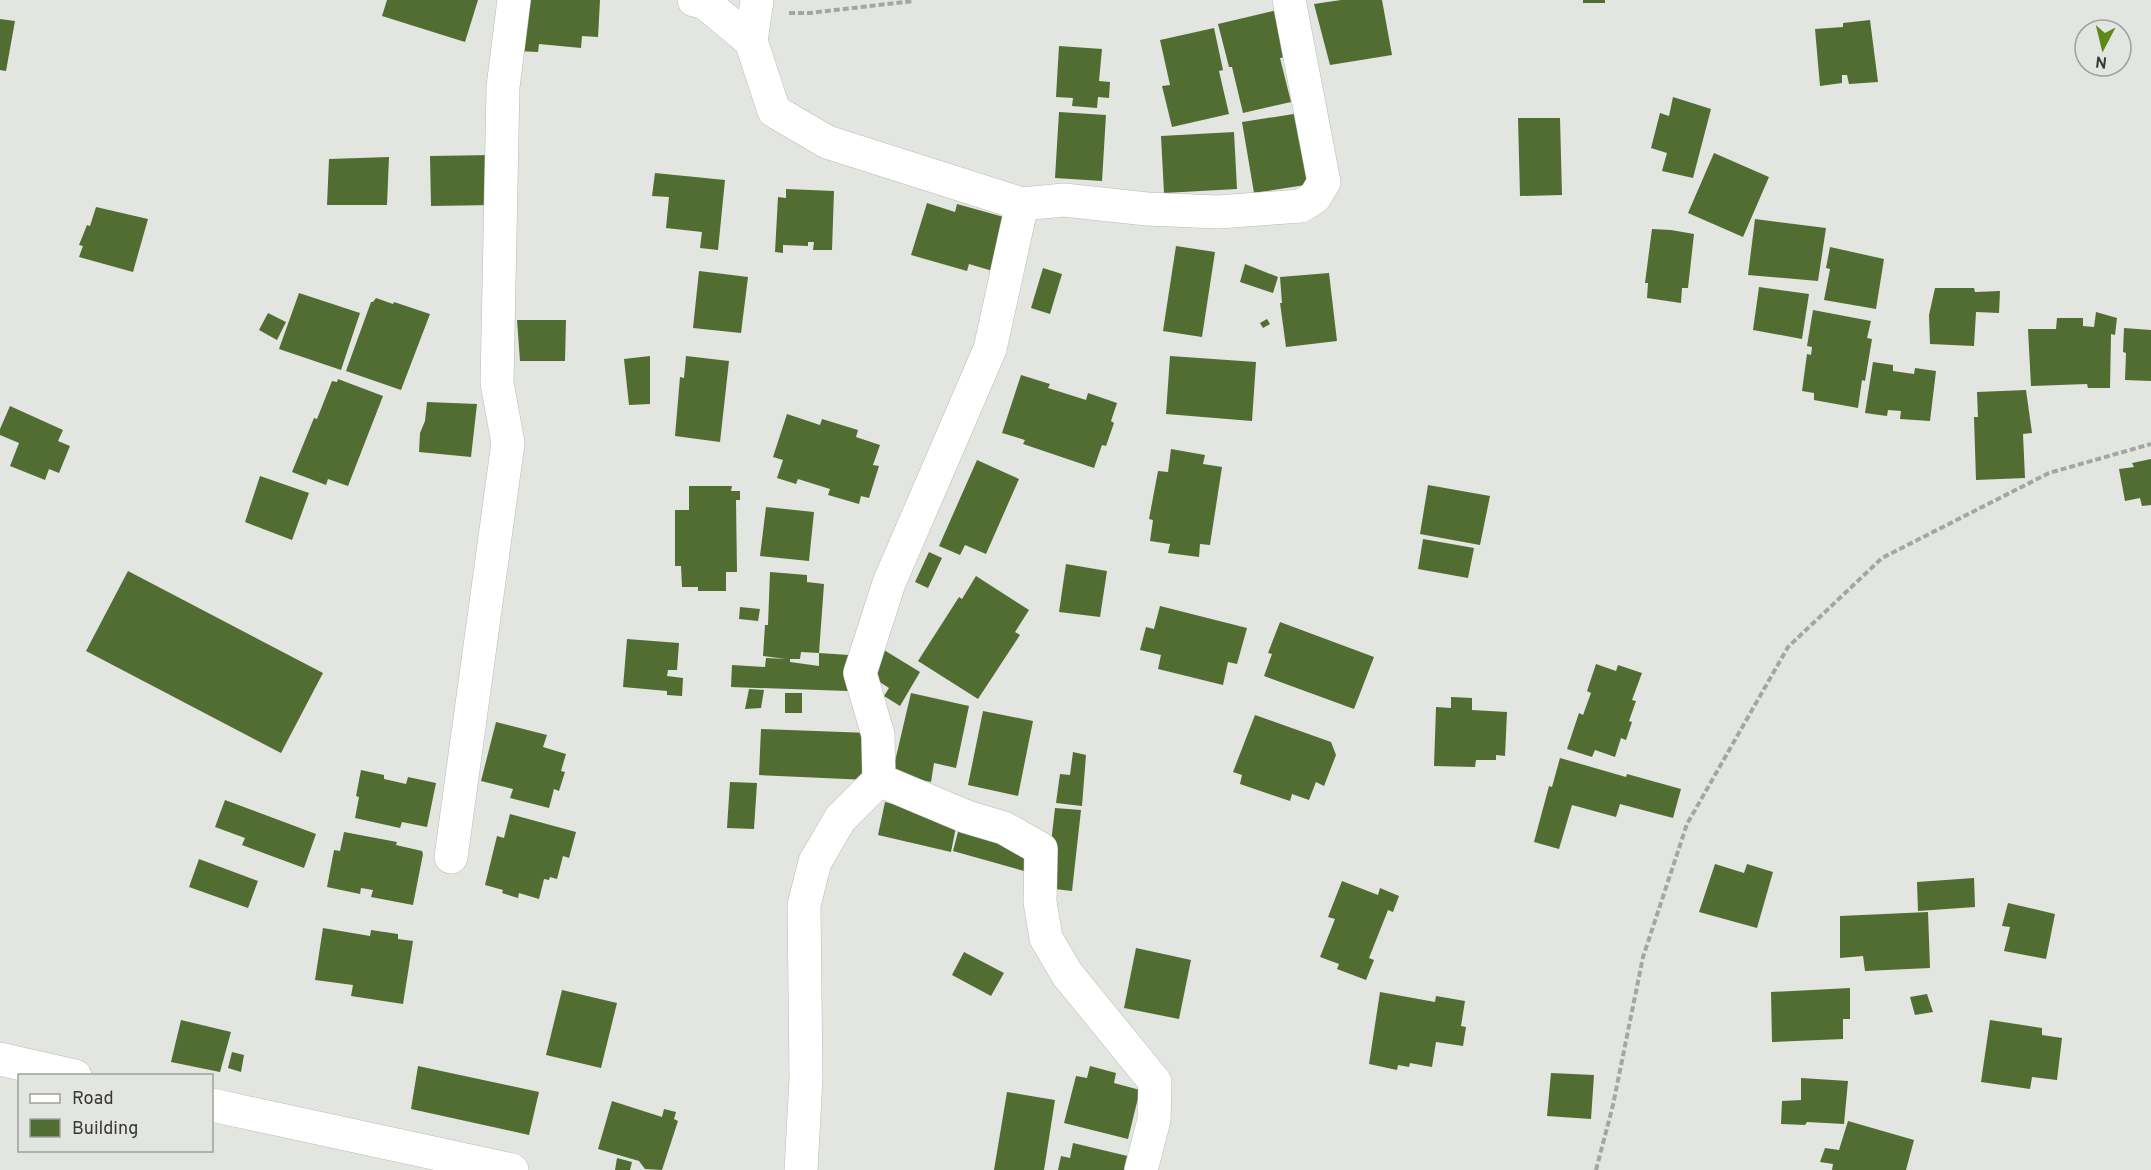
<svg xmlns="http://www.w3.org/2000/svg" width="2151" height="1170" font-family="Overpass,sans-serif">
<rect width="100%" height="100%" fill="#e3e5e1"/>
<path fill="#526d32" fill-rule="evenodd" d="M387 0H478L465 42 382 16Z
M521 0H600L598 37 582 36 581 48 539 44 538 52 518 51Z
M1341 0H1382L1392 55 1330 65 1314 4Z
M1583 0H1605V3H1583Z
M1277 10 1287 57 1280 58 1291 102 1243 113 1232 67H1229L1218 24Z
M0 19 15 21 6 71 0 70Z
M1870 20 1878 82 1849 84 1847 75H1842V83L1820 86 1815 29 1843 27V23Z
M1214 28 1223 70 1219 71 1229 114 1172 127 1162 86 1170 85 1160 40Z
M1059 46 1102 49 1099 81 1110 82 1109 98 1098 97 1097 108 1072 106 1073 98 1056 97Z
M1673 97 1711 109 1693 178 1662 171 1667 153 1651 148 1660 113 1669 116Z
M1059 112 1106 115 1102 181 1055 178Z
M1300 113 1312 184 1254 193 1242 122Z
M1518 118H1560L1562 195 1520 196Z
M1234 132 1237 189 1164 193 1161 136Z
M1714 153 1769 177 1743 237 1688 213Z
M493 155 494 205 431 206 430 156Z
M389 157 387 205H327L329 159Z
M655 173 725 180 718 250 700 248 702 232 666 228 669 197 652 196Z
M786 189 834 191 832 250H813L814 242H808V246L783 245V253L775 252 778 197 786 198Z
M927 203 955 212 957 204 1011 219 996 272 969 264 967 271 911 255Z
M96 207 148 219 133 272 79 257 83 246 79 245 87 225 90 226Z
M1755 219 1826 228 1818 281 1748 275Z
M1652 229 1671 230 1694 234 1688 288H1682L1681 303 1647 298 1648 283H1645Z
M1176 246 1215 252 1202 337 1163 331Z
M1830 247 1884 259 1876 309 1824 300 1830 269 1826 268Z
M1245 264 1278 277 1273 293 1240 282Z
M1043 268 1062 274 1050 314 1031 308Z
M699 271 748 277 741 333 693 328Z
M1329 273 1337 341 1286 347 1280 303H1282L1280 277Z
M1759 287 1809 294 1802 339 1753 330Z
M1935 288H1974L1975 292 2000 291 1999 313 1976 312 1974 346 1930 344 1929 315Z
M299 293 360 313 341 370 279 349Z
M376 298 393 304 394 302 430 314 401 390 346 371 371 302H373Z
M1813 310 1871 321 1867 338 1872 339 1865 381 1862 380 1858 408 1814 400V393L1802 391 1807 354 1811 355 1812 347 1807 346Z
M2096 312 2117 318 2115 335 2111 334 2110 388H2088L2087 384 2031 386 2028 329H2056L2057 318H2083V326L2094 327Z
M268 313 286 322 277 340 259 330Z
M1267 319 1270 324 1263 328 1260 323Z
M517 320H566L565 361H520Z
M2124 328 2151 330V381L2125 380 2126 353 2123 352Z
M650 356V404L629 405 624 359Z
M686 356 729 361 720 442 675 436 680 377 684 378Z
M1170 356 1256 362 1252 421 1166 414Z
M1873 362 1893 365V371L1914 374 1915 368 1936 371 1930 421 1900 419 1901 411 1888 410 1887 416 1865 413Z
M1021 375 1050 384 1048 388 1086 400 1088 393 1117 403 1111 421 1114 423 1106 446 1102 445 1094 468 1023 444 1025 440 1002 433Z
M338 379 383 396 348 486 328 479 326 485 292 472 314 418 317 419 332 381 337 382Z
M2026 390 2032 433 2023 434 2025 478 1976 480 1974 417H1978L1977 392Z
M427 402 477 404 471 457 419 452 420 433 425 421Z
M10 406 63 430 58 441 70 446 59 473 49 469 45 480 10 466 19 443 0 435V429Z
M787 414 820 425 822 419 858 430 856 437 880 445 873 465 879 466 869 498 861 496 859 504 828 495 830 489 798 479 796 484 777 478 783 460 773 457Z
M1171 449 1205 455 1203 464 1222 467 1210 545 1200 544 1199 557 1168 553 1170 544 1150 541 1153 520 1149 519 1158 471 1168 472Z
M2151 459V505L2142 506 2140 498 2125 501 2119 469 2134 467 2132 463Z
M977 460 1019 479 986 554 965 545 960 555 939 546Z
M260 476 309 493 292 540 245 522Z
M1428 485 1490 496 1480 545 1420 534Z
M689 486H732L731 491H740V500H736L737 572H726V591H698V587H682L681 566H675V510H689Z
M766 507 814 512 809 561 760 556Z
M1423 539 1474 548 1468 578 1418 569Z
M929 552 942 558 928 588 915 582Z
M1066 564 1107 571 1100 617 1059 612Z
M128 571 323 673 281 753 86 651Z
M770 572 807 575V582L824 584 819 653 849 655 848 691 731 687 732 665 765 667 766 658 786 659 763 656 765 625H768ZM801 652 819 653V666L790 662V659H800Z
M976 576 1029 610 1015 632 1020 635 978 699 918 661 959 597 962 599Z
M1160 606 1247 628 1237 664 1228 662 1223 685 1158 669 1161 655 1140 650 1146 627 1154 629Z
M740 607 760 609 758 621 739 619Z
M1280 622 1374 657 1354 709 1264 676 1272 654 1268 653Z
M627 639 679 643 677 670H668L667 676 683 678 682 696 667 695V691L623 687Z
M884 650 920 672 900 706 884 696 889 688 869 675Z
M1596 664 1616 671 1618 665 1642 673 1632 700 1636 701 1629 721 1632 722 1626 740 1621 738 1615 757 1595 750 1592 757 1567 749 1579 713 1583 715 1591 693 1587 691Z
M749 689 764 690 761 708 745 709Z
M785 693H802V713H785Z
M911 693 969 706 956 768 934 763 931 782 892 774Z
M1451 697 1472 698V710L1507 712 1505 756 1496 755V760H1476L1475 767 1434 766 1436 707 1451 708Z
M983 711 1033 721 1018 796 968 785Z
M1255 715 1331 742 1336 755 1324 786 1316 782 1309 800 1292 794 1290 801 1240 784 1242 775 1233 772Z
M496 722 547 735 543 747 566 754 561 771 565 772 559 791 554 789 549 808 510 798 513 789 481 781Z
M761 729 869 733 868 780 759 775Z
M1073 752 1086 755 1082 806 1056 803 1060 774 1070 775Z
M1560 758 1626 777 1627 774 1681 789 1673 818 1620 804 1616 817 1572 805 1559 849 1534 842 1549 786 1552 787Z
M361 770 384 775V779L406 784 408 777 436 783 427 827 402 822 400 828 355 818 359 797 356 796Z
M730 782 757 783 754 829 727 828Z
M225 800 316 834 304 868 242 845 245 838 215 827Z
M885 802 948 817 956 827 951 852 878 835Z
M1055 808 1081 810 1072 891 1046 888Z
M510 814 576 832 569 858 563 856 557 879 550 877 549 880 544 879 539 899 519 893 518 898 502 893 503 890 485 885 497 836 504 838Z
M959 828 1037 850 1031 873 953 851Z
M344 832 397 842 396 845 422 851 423 854 413 905 371 897 373 890 361 888 360 894 327 887 334 850 340 851Z
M199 859 258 881 248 908 189 887Z
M1715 864 1744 873 1747 864 1773 872 1757 928 1699 912Z
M1974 878 1975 907 1918 911 1917 882Z
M1342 881 1378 895 1380 888 1399 896 1393 912 1388 910 1369 958 1374 960 1366 980 1337 969 1339 964 1320 957 1335 919 1328 917Z
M2008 903 2055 914 2046 959 2004 951 2010 927 2002 926Z
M1928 912 1930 968 1865 971 1863 956 1840 958V916Z
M323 928 370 936 371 930 398 934V939L413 941 403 1004 351 996 353 985 315 980Z
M1136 948 1191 960 1179 1019 1124 1008Z
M964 952 1004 973 991 996 952 975Z
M1850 988V1019H1843V1039L1772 1042 1771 992Z
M562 990 617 1003 601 1068 546 1055Z
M1380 992 1435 1002 1436 996 1465 1001 1461 1026 1466 1027 1463 1046 1436 1042 1432 1067 1410 1063 1409 1067 1398 1065 1397 1070 1369 1064Z
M1927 994 1933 1012 1915 1015 1910 997Z
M181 1020 231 1032 220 1072 171 1062Z
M1990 1020 2042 1028V1035L2062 1038 2057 1080 2032 1077 2030 1089 1981 1082Z
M232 1052 244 1055 241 1072 228 1068Z
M418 1066 539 1092 529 1135 411 1109Z
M1090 1066 1116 1073 1114 1083 1140 1090 1128 1139 1064 1123 1076 1076 1087 1078Z
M1551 1073 1594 1075 1591 1119 1547 1116Z
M1801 1078 1848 1081 1844 1124 1807 1122 1805 1125 1781 1124 1782 1101 1801 1100Z
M1007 1092 1055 1100 1044 1170H994Z
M612 1101 662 1117 664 1109 676 1112 674 1119 678 1121 662 1170 645 1169 639 1161 598 1149Z
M1848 1121 1914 1140 1906 1170H1832L1833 1164 1820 1162 1825 1148 1839 1150Z
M1073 1143 1140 1159 1138 1170H1058L1061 1156 1070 1158Z
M617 1158 632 1162 630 1170H615Z"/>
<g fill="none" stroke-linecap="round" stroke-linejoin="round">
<g stroke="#b9bbb7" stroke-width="34">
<path id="street" d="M694 0 704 2 751 41
M757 0 751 41 774 111 827 142 1022 204 990 349 889 583 860 673 878 735 879 780 967 817 1004 828 1041 849 1040 902 1046 938 1067 974 1155 1082 1154 1120 1141 1170
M1022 204 1064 200 1147 209 1218 212 1301 206 1315 197 1324 182 1289 0
M451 857 508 443 497 383 503 87 514 0
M801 1170 806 1078 804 905 815 862 840 819 879 780"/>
</g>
<g stroke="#b9bbb7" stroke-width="34">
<path id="primary" d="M0 1059 75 1076
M212 1105 512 1170"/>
</g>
<path stroke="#a4a6a3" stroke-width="4" stroke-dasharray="6 3" stroke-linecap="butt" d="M789 13H810L913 1
M1596 1170 1613 1105 1643 957 1687 824 1788 647 1882 558 2049 473 2151 444"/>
<use href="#street" stroke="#fff" stroke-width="33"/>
<use href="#primary" stroke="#fff" stroke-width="33"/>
</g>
<rect x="18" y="1074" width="195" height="78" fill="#e3e5e1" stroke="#9fa09d" stroke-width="1.5"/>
<rect x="30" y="1094" width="30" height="9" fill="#ffffff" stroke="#9fa09d" stroke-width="1.5"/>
<text x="72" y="1104" font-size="18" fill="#383937">Road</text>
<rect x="30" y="1119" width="30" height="18" fill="#526d32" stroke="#9fa09d" stroke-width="1.5"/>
<text x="72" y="1134" font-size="18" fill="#383937">Building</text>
<g transform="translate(2103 48) rotate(187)"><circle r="28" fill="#e3e5e1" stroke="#9fa09d" stroke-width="1.5"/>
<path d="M0-4.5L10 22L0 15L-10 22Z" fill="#5e8918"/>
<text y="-9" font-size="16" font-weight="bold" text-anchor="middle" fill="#383937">N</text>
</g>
</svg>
